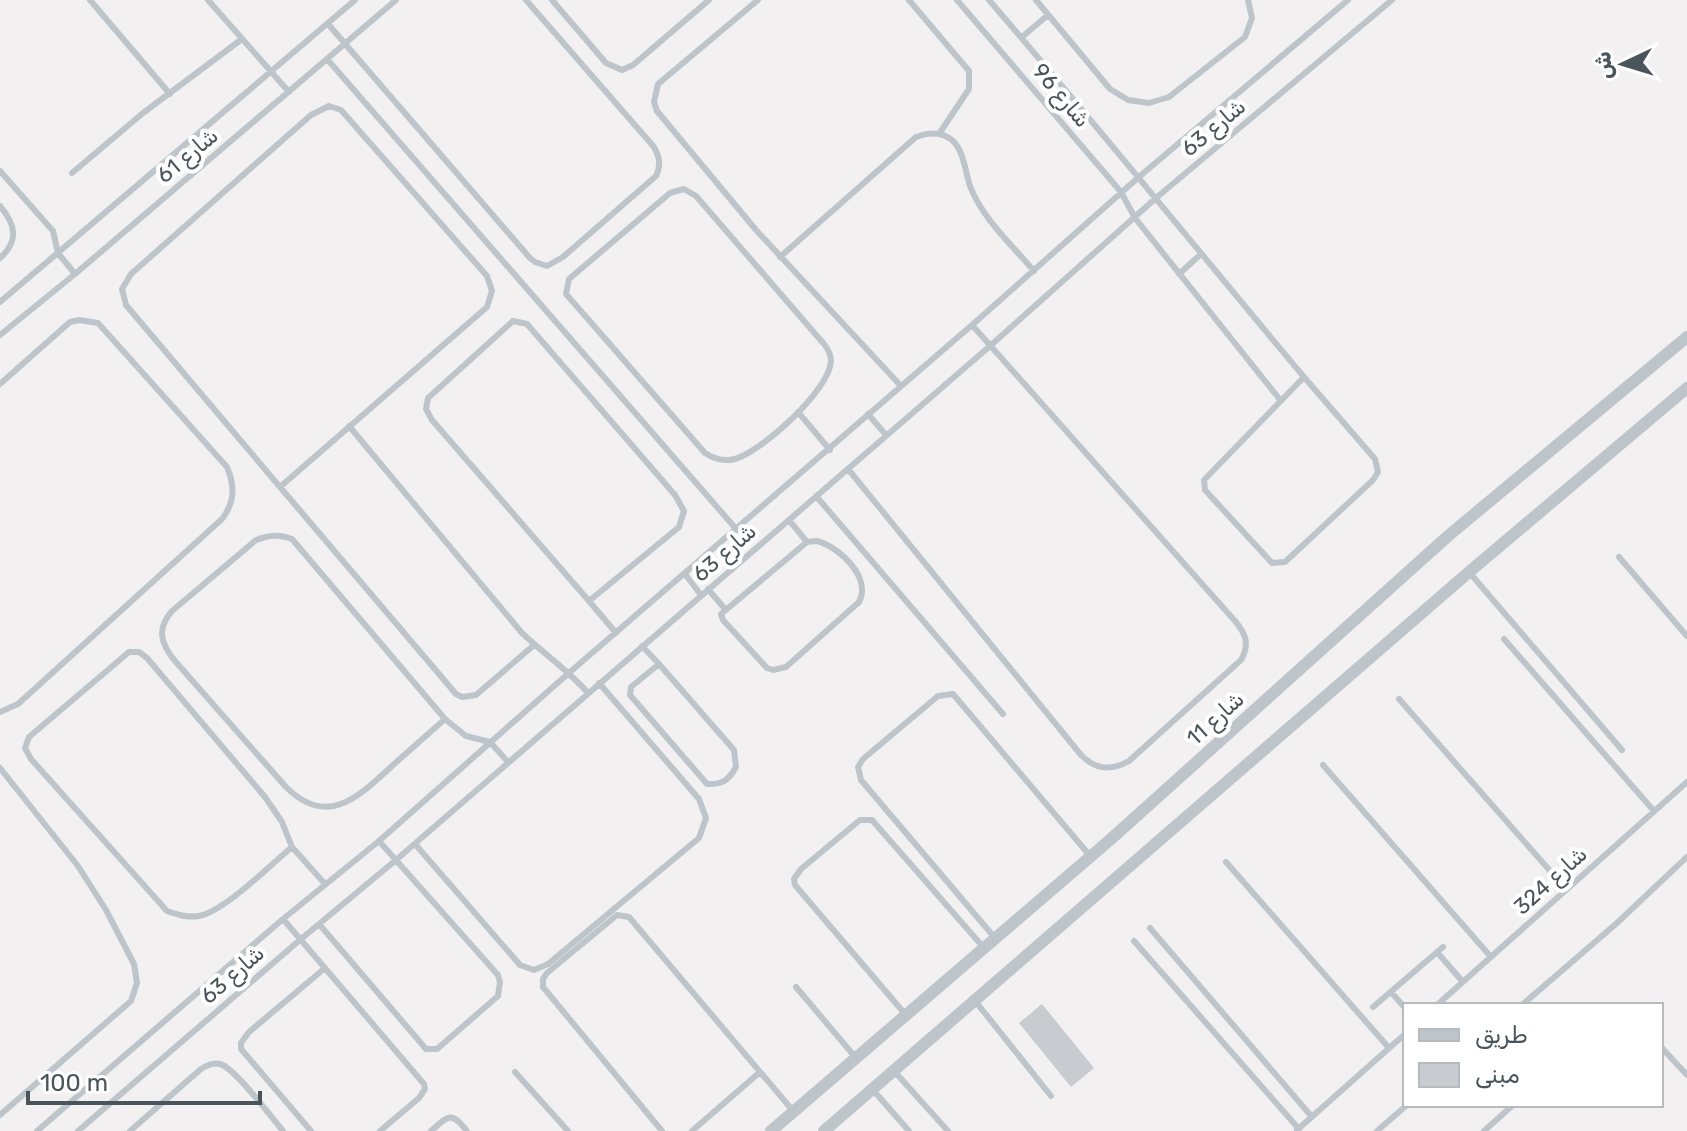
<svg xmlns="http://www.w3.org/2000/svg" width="1687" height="1131" font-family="Rubik,Cairo,sans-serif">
<rect width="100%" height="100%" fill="#f2f0f0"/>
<path fill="#c8cbcf" d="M1042 1004 1094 1068 1071 1087 1019 1023Z"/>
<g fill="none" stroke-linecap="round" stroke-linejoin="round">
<path stroke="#bdc5cb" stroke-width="6" d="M90 0 170 94
M208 0 289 92
M552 0 606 63 622 70 633 65 709 0
M758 0 658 84 654 102 657 111 756 230 901 386
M909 0 969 71V89L939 134
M957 0 1121 192 1135 218 1281 401
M989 0C1096 124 1199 252 1304 377
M1036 0 1110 89 1128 100 1149 103 1169 97 1245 37 1252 18 1248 0
M328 24 530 258 535 262 547 266 563 257 656 176C661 165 660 158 654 147L526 0
M1022 37 1048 15
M327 59 737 530
M0 171 53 231 58 253 75 274
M72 173 143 113 242 39
M684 189 696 196 824 344C828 349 831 355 831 361 830 390 761 452 735 459 723 462 714 459 705 453L566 294 569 279 670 193Z
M0 206C16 225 19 241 0 258
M780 257 916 137C929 132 941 131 952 140 964 151 965 171 970 186 982 218 1012 245 1034 271
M1179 274 1201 254
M0 302 355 0
M0 335 75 274 396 0
M1304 377 1375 459 1378 472 1373 480 1285 562 1272 563 1205 490 1204 480Z
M0 384 70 322 79 320 98 323 227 467C235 486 235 502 222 519L18 704 0 712
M798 412 830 450
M868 414 886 435
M349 426 522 633C544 654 568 670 588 693
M848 469 1081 755C1096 770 1111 771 1129 761L1241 660C1250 644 1246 634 1235 621L972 325
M280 487 126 305 122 289 131 274 311 115 329 106 341 110 487 276 492 291 487 307 280 487 456 694 462 697 476 695 534 645
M816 496 1003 714
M789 520 807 542
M817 541C840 547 872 578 859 602L786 667 773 670 767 668 723 620 721 614 807 542Z
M1619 557 1687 636
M1469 572 1622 750
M685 574 701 595
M708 589 725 609
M589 601 432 420 426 409 428 398 513 321 527 324 675 495 684 511 679 527 589 601 616 633
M1504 639 1654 811
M642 646 659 664 631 687 630 695 707 784C722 785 729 780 736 767L734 750 659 664
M129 652H139L147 658 265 797 282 822 292 847C270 865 225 911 199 916 188 918 178 915 167 911L31 759 25 748 29 737Z
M1399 699 1566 889
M445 719C428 734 410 750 393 765 359 796 328 829 286 787L175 661C161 644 156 629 172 611L256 540C270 535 278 534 292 539L445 719 466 736 490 742 508 762
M1323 765 1491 957
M0 768 78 866 106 910 134 964 137 983 131 1001 0 1115
M415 844 520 965 534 970 548 964 699 838 706 818 699 799 599 683
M292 847 325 884
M1226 862 1389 1048
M283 919 424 1084 425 1089 419 1098 380 1131
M319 924 426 1049H437L498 996 500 982 498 975 379 841
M1150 928 1312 1117
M995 938 861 780 858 767 863 759 938 696 953 694 1091 857
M1134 941 1299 1129
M1437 952 1463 982
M796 987 856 1058
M1391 992 1405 1008
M976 1002 1051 1096
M1437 1005 1687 782
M1522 1005 1617 923 1687 857
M1373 1007 1443 947
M905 1014 795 885 794 879 801 869 860 820H872L984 948
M1661 1047 1687 1075
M894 1071 948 1131
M515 1072 568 1131
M873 1090 909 1131
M1297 1130 1405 1034
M37 1131 283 919 379 841 570 672 972 325 1140 176 1348 0
M78 1131 301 939 396 860 990 346 1156 198 1392 0
M130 1131 201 1069C207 1065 213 1062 220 1064 234 1067 272 1118 283 1131
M311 1131 241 1049V1043L249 1032 325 968
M431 1131C449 1115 451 1111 467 1131
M662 1131 543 987V979L547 973 617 915 629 917 794 1112
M692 1131 760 1072
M1377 1131 1407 1105
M1484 1131 1513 1105"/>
<path stroke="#bdc5cb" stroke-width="12" d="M771 1131 1111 839 1448 536 1687 337
M824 1131 1469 572 1687 388"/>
</g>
<g text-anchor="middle" stroke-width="8" stroke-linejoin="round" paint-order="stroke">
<g font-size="22" fill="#4a555b" stroke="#fff">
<text transform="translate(1062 95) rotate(50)" y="8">شارع 96</text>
<text transform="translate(1213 127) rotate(-40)" y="8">شارع 63</text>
<text transform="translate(187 155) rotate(-40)" y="8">شارع 61</text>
<text transform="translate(724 552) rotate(-41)" y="8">شارع 63</text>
<text transform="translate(1215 718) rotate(-42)" y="8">شارع 11</text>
<text transform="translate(1550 880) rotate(-42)" y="8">شارع 324</text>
<text transform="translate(232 974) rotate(-41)" y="8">شارع 63</text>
</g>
</g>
<rect x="1403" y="1003" width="260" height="104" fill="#ffffff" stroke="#b7bbbd" stroke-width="2"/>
<rect x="1419" y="1029" width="40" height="12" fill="#bdc5cb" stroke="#b7bbbd" stroke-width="2"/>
<text x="1475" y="1043" font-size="24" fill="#4a555b">طريق</text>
<rect x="1419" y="1063" width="40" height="24" fill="#c8cbcf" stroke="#b7bbbd" stroke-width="2"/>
<text x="1475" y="1083" font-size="24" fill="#4a555b">مبنى</text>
<g transform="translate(1623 64) rotate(266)" stroke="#ffffff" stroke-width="6" paint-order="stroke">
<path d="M0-6L14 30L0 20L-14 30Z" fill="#4a555b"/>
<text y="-12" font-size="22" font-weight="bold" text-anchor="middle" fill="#4a555b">ش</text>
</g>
<path d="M28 1091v12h232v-12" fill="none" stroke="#4a555b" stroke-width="4"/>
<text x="40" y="1091" font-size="24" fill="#4a555b" stroke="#ffffff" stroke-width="6" paint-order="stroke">100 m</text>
</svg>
